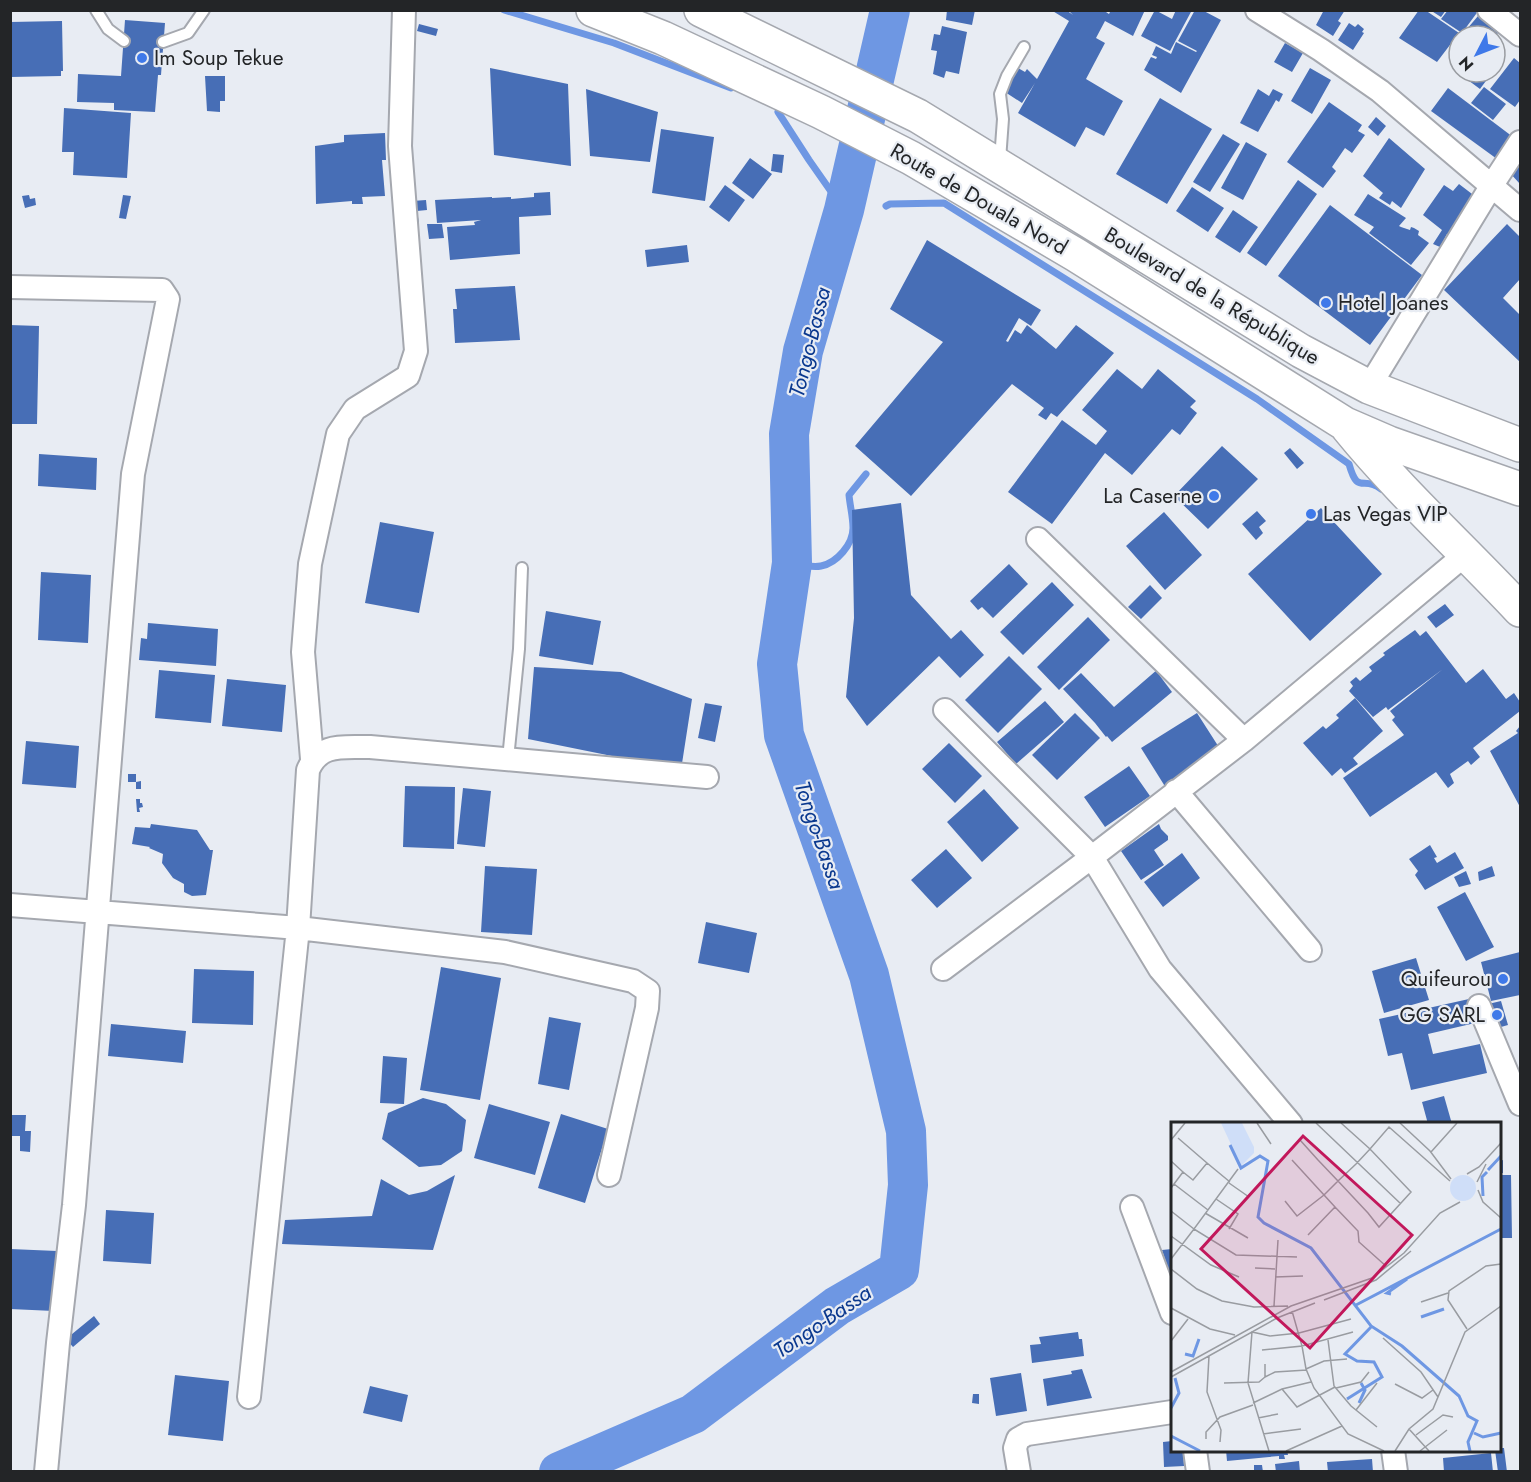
<svg xmlns="http://www.w3.org/2000/svg" width="1531" height="1482" font-family="Jost,sans-serif">
<rect width="100%" height="100%" fill="#e8ecf3"/>
<g fill="none" stroke-linecap="round" stroke-linejoin="round">
<path stroke="#6e97e3" stroke-width="7" d="M504 10 614 43 731 88
M778 112 809 160 844 210
M886 206 890 204 944 203 1257 399 1349 464C1358 496 1363 475 1381 489
M792 563C801 565 812 568 821 566 837 563 853 544 853 528 853 517 850 506 849 495L866 474"/>
<path stroke="#6e97e3" stroke-width="40" d="M559 1472 693 1414 837 1306 899 1270 908 1185 906 1131 869 975 784 735 777 664 792 563 789 434 803 351 844 210 890 10"/>
</g>
<path fill="#476eb6" d="M947 10H975L972 25 946 20Z
M1051 10H1066L1073 15 1068 10H1103L1109 14 1111 10H1145L1133 36 1105 21 1096 38 1105 43 1086 79 1123 101 1104 136 1086 127 1075 147 1018 113 1035 83 1022 103 1005 92 1018 68 1025 72 1027 69 1037 79 1069 21Z
M1155 10 1172 19 1176 10H1192L1170 51 1141 36Z
M1195 10H1202L1221 20 1181 93 1144 70 1151 57 1156 59 1157 57 1152 55 1156 46 1171 54 1176 42 1196 52 1197 51 1178 41Z
M1324 10H1345L1338 21 1341 23 1333 36 1316 25Z
M1419 10H1425L1459 33 1437 62 1399 38Z
M1430 10H1446L1441 17Z
M1448 10H1479L1462 33 1441 19Z
M1478 16 1499 32 1495 36H1461Z
M125 20 165 23 161 75H158L155 112 114 110V103L77 102 78 74 121 76Z
M62 21 63 71H61V76L10 77V22Z
M1349 23 1355 27 1358 24 1364 29 1362 32 1364 33 1353 50 1338 40Z
M419 24 438 29 436 36 417 31Z
M942 26 967 32 959 74 946 71 944 78 933 74 937 51 931 50 934 34 940 35Z
M1285 43 1303 53 1292 72 1274 62Z
M1514 58 1520 63V100L1515 107 1490 89Z
M1459 61V72H1488L1491 74 1480 89 1453 69Z
M490 68 568 84 571 166 494 155Z
M1310 68 1331 80 1312 114 1291 101Z
M205 76H225V101H220V112L207 111Z
M1484 87 1506 104 1493 120 1471 103Z
M1448 88 1513 137 1497 159 1431 111Z
M586 89 658 112 650 162 590 156Z
M1258 89 1269 96 1273 89 1283 94 1279 102 1276 100 1258 132 1240 123Z
M1160 98 1212 129 1167 204 1116 174Z
M1329 102 1362 125 1358 131 1365 135 1352 153 1345 148 1332 167 1336 171 1323 188 1287 162Z
M64 108 131 113 127 178 73 175 74 152H62Z
M1376 117 1386 126 1378 136 1368 127Z
M661 129 714 137 705 201 652 193Z
M385 133 386 160H382L385 196 362 197 363 204H352V201L316 204 315 146 344 142V135Z
M1223 134 1240 144 1210 192 1193 182Z
M1389 138 1425 169 1401 208 1392 201 1390 205 1379 198 1383 193 1363 176Z
M1246 142 1267 154 1243 200 1221 188Z
M773 154 784 155 782 173 771 171Z
M750 158 772 174 753 199 732 183Z
M1520 161V184L1510 173Z
M1298 180 1317 194 1266 266 1247 253Z
M1459 184 1476 197 1449 235 1447 234 1440 247 1433 244 1442 230 1423 215 1444 185 1453 191Z
M725 185 745 200 729 222 709 207Z
M1192 187 1224 208 1208 232 1176 211Z
M550 192 551 215 519 217 520 254 450 260 447 227 475 225 474 222 481 220 437 223 435 200 492 197V198L511 197V199L534 197V193Z
M1368 194 1406 218 1399 226 1401 227 1410 230 1411 227 1414 228 1419 231 1418 235 1429 243 1411 265 1369 233 1374 227 1354 215Z
M29 195 30 199 35 198 36 205 25 208 22 196Z
M123 195 131 196 126 219 119 218Z
M426 200 427 210 417 211 419 223 415 224 412 201Z
M1330 205 1422 275 1370 345 1278 276Z
M1233 210 1258 227 1240 253 1215 237Z
M427 224H442L444 238 429 239Z
M1507 224 1520 237V279L1503 298 1520 315V362L1444 290Z
M927 240 1041 310 1031 326 1019 318 1006 341 1008 342 1015 330 1021 334 1027 325 1056 349 1076 325 1114 353 1057 417 1051 413 1046 420 1038 415 1044 408 1012 384 911 496 855 446 943 342 890 309Z
M687 245 689 262 647 267 645 250Z
M515 286 520 340 455 343 453 309H457L455 289Z
M10 325 39 326 37 424H10Z
M1117 369 1142 389 1158 369 1196 401 1190 407 1197 413 1180 435 1172 429 1132 475 1105 453 1052 524 1008 492 1062 420 1096 445 1107 431 1082 410Z
M1222 446 1258 479 1208 529 1174 496Z
M1290 448 1304 463 1297 469 1284 453Z
M39 454 97 458 96 490 38 486Z
M901 503 911 595 951 639 961 630 984 655 960 678 939 656 867 726 846 697 854 618 852 510Z
M1321 508 1382 574 1310 641 1248 574Z
M1257 511 1266 521 1259 527 1263 533 1256 540 1242 524Z
M1164 512 1202 555 1165 590 1126 546Z
M380 522 434 532 419 613 365 603Z
M1009 564 1028 584 993 618 982 607 978 610 970 601Z
M41 572 91 575 88 643 38 640Z
M1052 582 1074 605 1023 655 1000 632Z
M1150 585 1162 598 1141 619 1128 607Z
M1445 604 1454 615 1436 628 1427 617Z
M546 611 601 621 593 665 539 656Z
M1088 617 1110 640 1059 690 1037 667Z
M148 623 218 629 216 666 139 660 141 638 147 639Z
M1415 630 1420 636 1426 631 1466 683 1483 669 1506 699 1514 693 1520 702V711L1473 748 1480 757 1471 765 1468 761 1450 774 1454 783 1448 788 1436 772 1370 817 1343 778 1404 735 1392 720 1395 717 1390 711 1443 669 1388 710 1386 707 1373 717 1349 691 1353 686 1350 682 1356 677 1360 681 1372 671 1369 667 1385 655 1383 653Z
M1009 656 1042 689 998 733 965 700Z
M534 667 621 672 692 699 681 770 528 739Z
M1158 669 1160 676 1172 692 1112 742 1107 736 1106 737 1095 723 1063 689 1081 673 1114 707Z
M159 670 215 675 211 723 155 718Z
M227 679 286 685 282 732 222 726Z
M1355 698 1383 731 1353 758 1358 764 1345 773 1341 768 1332 776 1303 743 1323 726 1326 729 1339 718 1336 715Z
M1045 701 1064 722 1016 764 997 742Z
M705 703 722 706 715 742 698 738Z
M1075 713 1100 738 1057 780 1032 755Z
M1197 713 1222 752 1166 788 1141 748Z
M1520 726V807L1490 751 1518 733 1516 731Z
M26 741 79 746 76 788 22 784Z
M949 743 982 776 955 803 922 769Z
M1129 766 1150 796 1105 827 1084 797Z
M128 774H136V782L141 781V789H136V782H128Z
M405 786 455 787 454 849 403 847Z
M463 788 491 791 485 847 457 844Z
M984 789 1019 828 982 862 947 822Z
M136 799H140V803H142L143 807 139 808 140 812H137Z
M151 824 197 830 210 850H213L206 895 192 896 184 892V884L173 878 162 863 163 854 149 848 150 847 132 844 135 827 150 828Z
M1159 824 1161 829 1168 836V840L1154 850 1164 865 1141 880 1121 851Z
M1430 845 1437 857 1434 858 1437 863 1455 852 1464 868 1425 890 1415 875 1418 871 1409 859Z
M946 849 972 878 937 908 911 880Z
M1182 853 1200 878 1163 907 1144 882Z
M485 866 537 869 532 935 481 932Z
M1492 866 1495 876 1479 881 1478 872Z
M1466 871 1471 884 1459 887 1454 877Z
M1465 892 1494 947 1466 961 1437 907Z
M706 922 757 933 749 973 698 963Z
M1520 952V995L1491 1001 1481 962Z
M1416 958 1429 1000 1384 1013 1372 971Z
M441 967 501 978 480 1100 420 1090Z
M194 969 254 971 253 1025 192 1023Z
M1469 999 1475 1023 1428 1034 1433 1054 1480 1044 1487 1073 1411 1090 1402 1053 1388 1056 1379 1019Z
M1501 1001 1508 1025 1494 1029 1484 1005Z
M549 1017 581 1023 569 1090 538 1084Z
M111 1024 186 1031 183 1063 108 1056Z
M383 1056 407 1058 404 1104 380 1103Z
M1444 1096 1452 1124H1428L1422 1102Z
M423 1098 446 1104 466 1120 462 1151 441 1165 419 1167 382 1139 388 1113Z
M489 1104 550 1122 535 1175 474 1158Z
M561 1114 608 1129 585 1203 538 1188Z
M10 1115H26L25 1131H31L30 1152 20 1151V1136H10Z
M1503 1160V1173H1500V1161Z
M455 1175 433 1250 282 1244 285 1220 372 1216 381 1179 409 1195 427 1191Z
M1500 1175H1511L1512 1238H1500Z
M106 1210 154 1213 151 1264 103 1261Z
M10 1249 57 1251 54 1311 10 1309Z
M1172 1249V1280L1162 1250Z
M94 1316 100 1324 73 1347 66 1339Z
M1078 1332 1079 1339H1082L1084 1356 1032 1363 1030 1345 1041 1344 1039 1337Z
M1082 1369 1092 1398 1047 1406 1043 1379 1072 1374 1071 1371Z
M1021 1373 1027 1411 996 1416 990 1378Z
M175 1375 229 1381 223 1441 168 1435Z
M370 1386 408 1395 402 1422 363 1413Z
M973 1394H979V1404L972 1403Z
M1172 1441V1450H1183L1184 1466 1164 1467 1163 1442Z
M1500 1448H1504L1507 1472H1498L1495 1450H1500Z
M1226 1450H1287L1288 1455H1284L1285 1459H1279V1456L1227 1461Z
M1491 1453 1493 1472H1444L1443 1458Z
M1372 1459 1373 1472H1328L1327 1462Z
M1299 1461 1300 1472H1276L1275 1464Z
M1254 1465H1262L1263 1472H1254Z"/>
<g fill="none" stroke-linecap="round" stroke-linejoin="round">
<g stroke="#a5a8af" stroke-width="14">
<path id="service" d="M96 10 108 29 124 41
M163 42 188 33 204 10
M1000 160 1003 119 1000 94 1007 76 1024 47
M508 759 519 649 522 568"/>
</g>
<g stroke="#a5a8af" stroke-width="26">
<path id="minor" d="M1257 10 1321 50 1380 91 1520 210
M1489 10 1520 35
M10 287 162 290 168 299 133 474 74 1205 58 1343 46 1472
M1369 387 1492 185 1520 142
M1038 539 1244 740
M945 710 1092 857 1160 969 1291 1124
M312 759 303 652 310 564 338 434 355 409 408 376 416 351 400 146 404 10
M1176 791 1310 950
M10 905 298 928 505 952 633 981 648 991 647 1008 609 1175
M943 969 1092 857 1244 740 1467 553
M1479 1006 1520 1104
M1132 1207 1172 1313
M249 1397 298 928 308 770C320 742 344 748 370 747L707 777
M1195 1450 1198 1472
M1393 1450 1396 1472
M1019 1472 1015 1448 1018 1439 1027 1434 1172 1412"/>
</g>
<g stroke="#a5a8af" stroke-width="36">
<path id="primary" d="M593 10 663 38 821 112 911 158 1076 255 1345 424 1389 443 1520 489
M701 10 918 116 1301 351 1369 387 1520 445
M1348 428C1401 493 1463 549 1520 610"/>
</g>
<use href="#service" stroke="#fff" stroke-width="10"/>
<use href="#minor" stroke="#fff" stroke-width="22"/>
<use href="#primary" stroke="#fff" stroke-width="33"/>
</g>
<g fill="#3f79e9" stroke="#e8ecf3" stroke-width="2">
<circle cx="142" cy="58" r="6"/>
<circle cx="1326" cy="303" r="6"/>
<circle cx="1214" cy="496" r="6"/>
<circle cx="1311" cy="514" r="6"/>
<circle cx="1503" cy="979" r="6"/>
<circle cx="1497" cy="1015" r="6"/>
</g>
<g text-anchor="middle" stroke-width="4.5" stroke-linejoin="round" paint-order="stroke">
<g font-size="21" fill="#232527" stroke="#e8ecf3" text-anchor="start">
<text x="154" y="65">Im Soup Tekue</text>
<text x="1338" y="310">Hotel Joanes</text>
<text x="1202" y="503" text-anchor="end">La Caserne</text>
<text x="1323" y="521">Las Vegas VIP</text>
<text x="1491" y="986" text-anchor="end">Quifeurou</text>
<text x="1485" y="1022" text-anchor="end">GG SARL</text>
</g>
<g font-size="21" fill="#232527" stroke="#e8ecf3">
<text transform="translate(979 199) rotate(30)" y="7">Route de Douala Nord</text>
<text transform="translate(1212 296) rotate(31)" y="7">Boulevard de la République</text>
</g>
<g font-size="22" font-style="italic" fill="#0a388e" stroke="#e8ecf3">
<text transform="translate(809 342) rotate(-76)" y="8">Tongo-Bassa</text>
<text transform="translate(820 835) rotate(71)" y="8">Tongo-Bassa</text>
<text transform="translate(822 1321) rotate(-34)" y="8">Tongo-Bassa</text>
</g>
</g>
<g transform="translate(1171 1122)">
<rect width="330" height="330" fill="#e8ecf3"/>
<path d="M50 1H71L83 25V31L70 44ZM279 66a13 13 0 1 1 26 0a13 13 0 1 1-26 0Z" fill="#cfdef8"/>
<path fill="none" stroke="#6e97e3" stroke-width="3" d="M59 23 70 46 89 34 97 39 87 95 93 101 140 126 200 204 231 224 288 274 297 294 306 299 297 320 299 329M317 48 330 34M312 74 311 55 316 50M220 172 216 171 236 157M185 183 330 107M250 195 273 187M14 232 22 234 28 217M176 277 211 255 203 240 186 239 174 232 201 204M188 281 194 268 190 261M0 286 8 271 4 256M303 311 312 315 330 311M0 314 29 329"/>
<path fill="none" stroke="#999ca1" stroke-width="1.5" d="M86 1 100 22M145 1 230 82M170 1 199 27 218 5 279 59M229 1 259 29 280 57M7 16 36 41M0 18 14 1M260 30 286 1M121 38 164 85 137 113M0 39 12 50 0 66M12 50 22 58 36 41 59 60M296 52 308 45 330 21M306 60 315 42M58 61 78 75M3 62 37 88M307 68 312 80 330 96M45 77 67 92 58 107M114 79 126 94 153 73 167 59 185 42 199 27 240 70 208 105 197 91 167 59 147 38 129 18M164 85 187 109 188 120 216 145M0 89 23 107 67 47M34 91 77 116M0 114 40 143 68 155M0 137 23 107 65 133 126 135M84 146 104 147M0 147 26 167 51 179 83 185 117 184M104 155 132 154M153 178 205 158 240 129M250 180 277 171M103 184 107 118M0 186 39 207 64 213M296 207 277 178 278 169 315 144 330 142M182 210 131 224 135 247 143 266 177 312 213 329M212 216 250 250 267 275M157 218 163 264 180 284 206 305M0 219 17 197M91 228 131 224 121 189M38 234 36 270 50 308 49 320M135 247 153 239 176 237M0 250 120 184 201 156 233 131 269 91 289 80M0 255 106 196 144 181M94 255 104 250 136 248M53 261 88 260 94 255V242M224 262 251 276 262 268M165 266 190 260 198 250M111 267 126 285 164 265M82 281 111 267 140 260M185 288 206 261M87 296 107 292M238 307 258 329M92 312 130 307M245 313 272 293 282 295M35 317V310L49 295 82 283M98 329 77 261 81 210 99 214 128 211 180 197M115 329 171 304M224 329 238 307 262 287 294 210 330 184M249 329 276 308"/>
<path fill="#c2185b" fill-opacity="0.15" stroke="#c2185b" stroke-width="3" d="M132 14 241 113 139 226 30 127Z"/>
<rect width="330" height="330" fill="none" stroke="#232527" stroke-width="3"/>
</g>
<rect width="1531" height="1482" fill="none" stroke="#232527" stroke-width="24"/>
<g transform="translate(1477 54) rotate(228)"><circle r="28" fill="#e8ecf3" stroke="#999ca1" stroke-width="1.5"/>
<path d="M0-4.5L10 22L0 15L-10 22Z" fill="#3f79e9"/>
<text y="-9" font-size="16" font-weight="bold" text-anchor="middle" fill="#232527">N</text>
</g>
</svg>
